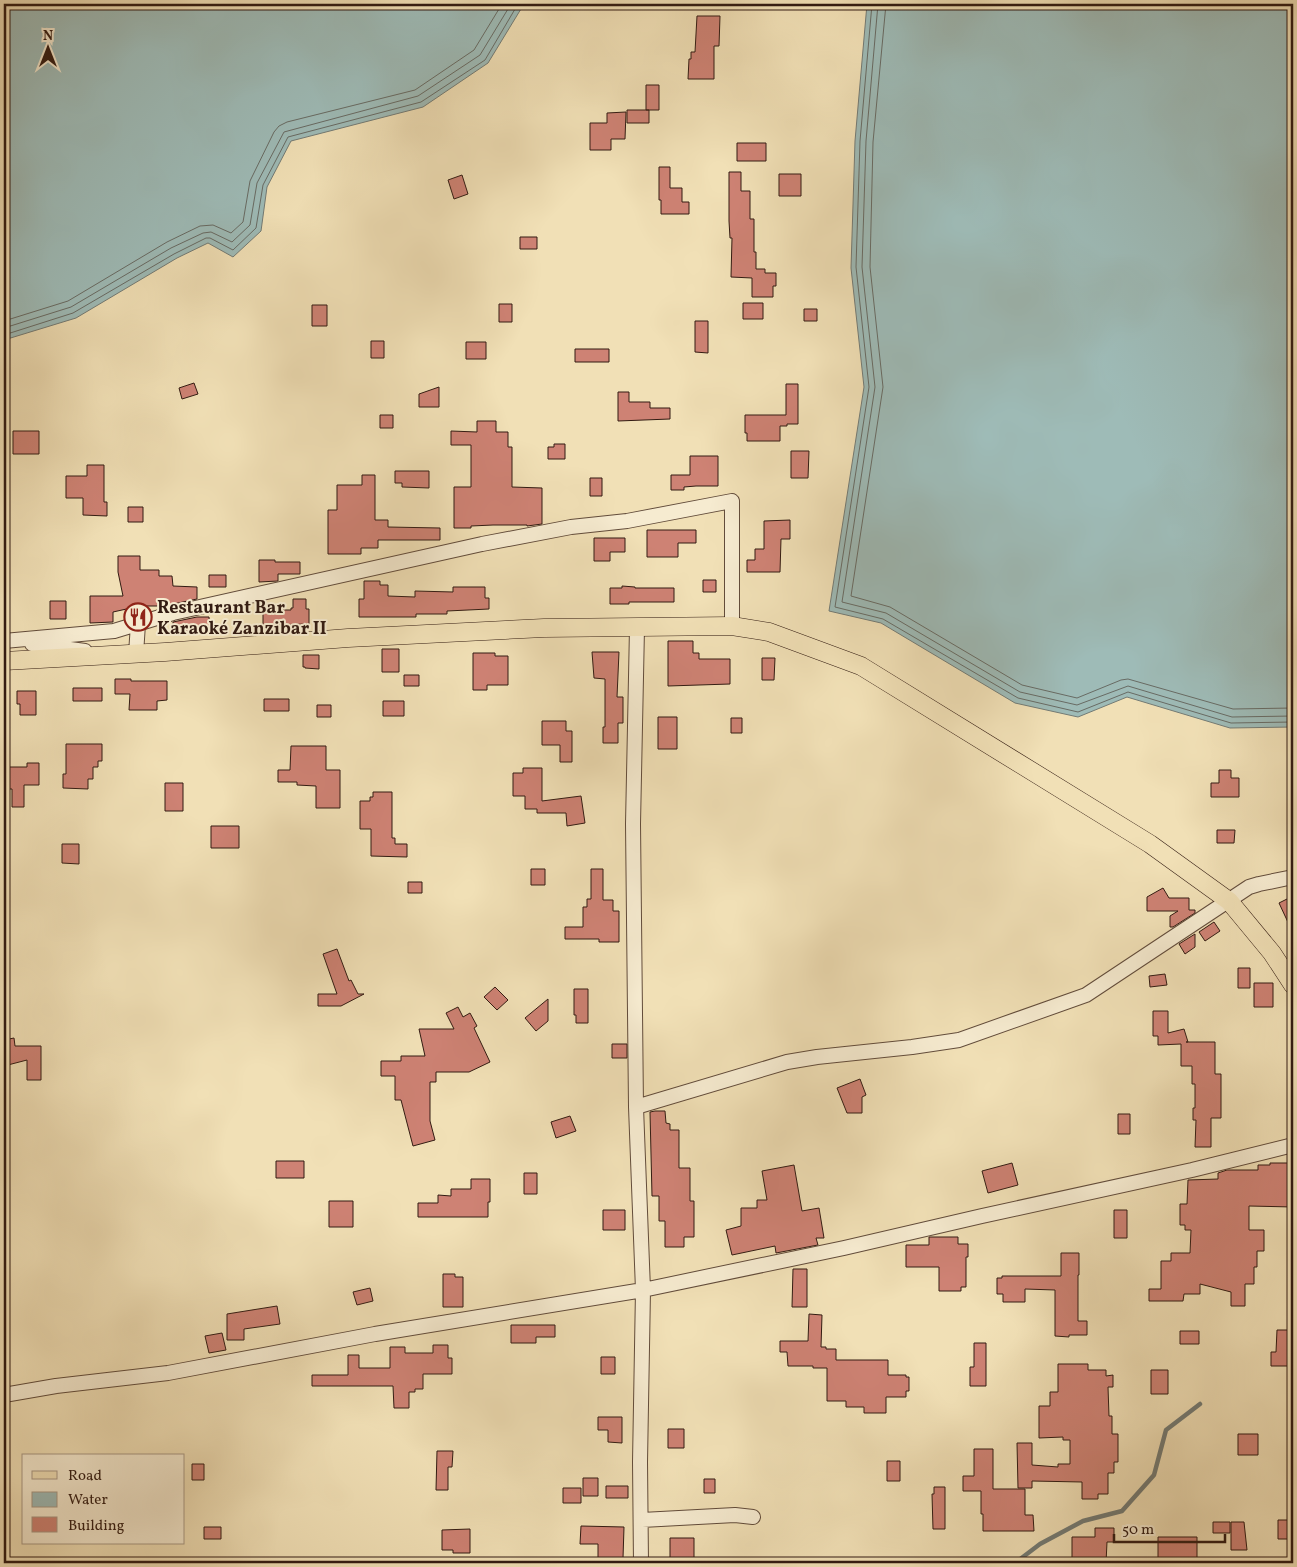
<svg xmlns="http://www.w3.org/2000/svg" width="1297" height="1567" font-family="Vollkorn,serif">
<rect width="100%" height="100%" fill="#f1e0b6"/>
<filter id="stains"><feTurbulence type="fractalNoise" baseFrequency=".004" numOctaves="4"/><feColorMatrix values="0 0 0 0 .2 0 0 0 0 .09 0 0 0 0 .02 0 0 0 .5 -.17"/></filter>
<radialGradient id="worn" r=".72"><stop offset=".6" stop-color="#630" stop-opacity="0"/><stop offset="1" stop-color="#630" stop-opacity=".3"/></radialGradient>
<path fill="#9ebbb7" stroke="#737b75" d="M4 4H524L488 63 423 107 291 141 267 187 261 231 233 257 208 243 177 258 76 318 4 340Z
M867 4H1293V727L1230 728 1127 697 1078 717 1015 703 881 623 829 611 864 387 851 268 855 141Z"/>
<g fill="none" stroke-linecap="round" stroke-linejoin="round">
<path stroke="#686b64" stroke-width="1" d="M872 4 860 141 856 267 869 387 835 607 883 619 1018 698 1078 712 1128 692 1231 723 1293 722
M878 4 866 141 862 267 875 387 842 602 886 613 1020 692 1077 705 1128 686 1232 717 1293 716
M886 4 873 142 870 267 883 387 851 596 890 607 1022 685 1077 698 1121 680 1128 679 1233 709 1293 708
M4 321 68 301 167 242 200 226 213 225 231 233 243 222 250 181 274 132 279 126 287 122 415 90 474 50 502 4
M4 328 71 307 171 248 203 233 211 232 232 242 250 225 257 183 284 132 418 96 480 55 511 4
M4 335 73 313 174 254 206 238H210L233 250 256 228 263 185 288 137 421 102 485 60 518 4"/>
<path stroke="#737b75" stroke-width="4.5" d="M1015 1563 1040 1544 1083 1521 1122 1511 1154 1475 1166 1430 1200 1404"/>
</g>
<path fill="#ce8274" stroke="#321b12" d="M697 16H720L719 46H714V79H688L689 59H691V52H695Z
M646 85H659V110H646Z
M627 110H649V123H627Z
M626 112 625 139H611V150H590V123H607V113Z
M737 143H766V161H737Z
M659 167H670V188H682V202H689V214H661V200H659Z
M729 172H741V191H750V219H754V252H756V269H765V273H776V286H773V297H752V278L731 277 732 238H730L729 221Z
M779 174H801V196H779Z
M462 175 468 194 454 199 448 180Z
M520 237H537V249H520Z
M743 303H763V319H743Z
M499 304H512V322H499Z
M312 305H327V326H312Z
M804 309H817V321H804Z
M695 321H708V353L695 352Z
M371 341H384V358H371Z
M466 342H486V359H466Z
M575 349H609V362H575Z
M194 383 198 394 182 399 179 388Z
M786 384H798V424H787V426H780V441H747V433H745V415H786Z
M439 387V407H419V394Z
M618 392H629V402H650V408H670V419L618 421Z
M380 415H393V428H380Z
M477 421H496V432H508V447H512V487L542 488V524L527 526V525H493L471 526V528H454V487H471V445H451V431L477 432Z
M13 431H39V454H13Z
M554 444H565V459H548V447H554Z
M791 451H809L808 478H791Z
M690 456H718V486H696L684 487V490H671V475H690Z
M87 465H104V502H107V516L83 515V498H66V476H87Z
M395 471H429V488L402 487V483H395Z
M362 475H375V520H388V527L440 528V540H378V548H361V554H328V510H337V485H362Z
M590 478H602V496H590Z
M128 507H143V522H128Z
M790 520V539H781L780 572H747V560H755V549H764V521Z
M647 530H696V543H678V557H647Z
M594 538H625V552H610V561H594Z
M118 556H140V570H159V576H172L173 586 197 587V599L164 606H140L113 612V622L90 623V596H123L118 572Z
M259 560H275V562H300V574H278V581L259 582Z
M209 575H226V587H209Z
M703 580H716V592H703Z
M364 581H380V585H388V596L415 597V591L453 592V587H485V598H489V609L447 611V614H416V617H359V599H364Z
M622 586 635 587V588H674V602H629V604H610V588H622Z
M293 599H306V609H309V624L263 625V610H291V608H293Z
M50 601H66V619H50Z
M197 617H209L210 631H173V622Z
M668 641H693V653H699V659H730V684L668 686Z
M382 649H399V672H382Z
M592 652H619L617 697H623V723H618V743H603V727H605V679L594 678Z
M473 653H495V656H508V685H487V690H473Z
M303 655H319V669L305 668V667H303Z
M762 658H775L774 680H762Z
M404 675H419V686H404Z
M115 679H131V681H167V700L157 701V710H129L130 694H115Z
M73 688H102V701H73Z
M17 691H36V715H20V704H17Z
M264 699H289V711H264Z
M383 701H404V716H383Z
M317 705H331V717H317Z
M658 717H677V749H658Z
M731 718H742V733H731Z
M542 721H566V731H572V762H560V745H542Z
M66 744H102V761H98V767H93V779H88V789L63 788V774H66Z
M291 746H326V770H340V808H316V786L297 785V782H278V770H290Z
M27 763H39V785H24V807H12V789H4V767H27Z
M523 768H542V801L581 796 585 823 567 826 566 813H537V809H525V796H513V773H523Z
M1219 770H1231V778H1239V797H1211V783H1219Z
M165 783H183V811H165Z
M373 792H392V838H395V844H407V857L371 856V829H360V801H370V797H373Z
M211 826H239V848H211Z
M1217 830H1235L1234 843H1217Z
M62 844H79V864L62 863Z
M531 869H545V885H531Z
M591 869H603V900H613V911H619V942H599V939H565V927H583V907H587V899H591Z
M408 882H422V893H408Z
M1163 888 1169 898H1189V910H1195V913L1173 927H1170V916L1178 911H1147V897Z
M1293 896V933L1279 903Z
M1214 922 1220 931 1205 941 1199 932Z
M1195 934V947L1185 954 1179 944Z
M337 949 349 981 351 980 358 994H364L341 1006H318V994H337L323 954Z
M1238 968H1250V988H1238Z
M1165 974 1167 985 1150 987 1149 976Z
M1254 983H1273V1007H1254Z
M495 987 508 1000 497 1010 484 997Z
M574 989H588V1023H576V1015H574Z
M548 999V1021L536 1031 525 1018Z
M458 1007 463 1017 470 1013 477 1026 474 1028 490 1062 469 1072H436V1082H430V1121L435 1140 413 1146 401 1100H395V1076H381V1061H401V1056H425L419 1029H454L446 1013Z
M1153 1011H1168V1033L1184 1029 1188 1042H1186H1215V1074H1221V1118H1211V1147H1195L1196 1120H1193V1108H1195V1084H1192V1066H1181V1044L1158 1045V1036H1153Z
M14 1038 15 1046H41V1080H27V1060L4 1066V1040Z
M612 1044H627V1058H612Z
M860 1079 866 1095 862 1097V1113H847L837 1088Z
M655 1111H665L666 1123 670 1124V1130H679V1168H690V1201H694V1237H684V1247H665V1221H659V1196H652L650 1112Z
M1118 1114H1130V1134H1118Z
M570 1116 576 1131 556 1138 551 1122Z
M276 1161H304V1178H276Z
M1012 1163 1018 1185 988 1193 982 1171Z
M1270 1163H1291V1176H1293V1207L1249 1206V1230H1264V1251H1257V1267H1254V1284H1245V1306H1231V1292L1200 1284V1294H1184L1183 1301H1149V1289H1161V1261H1171V1253H1190L1191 1230H1185V1225H1180V1204H1187L1188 1180 1218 1179V1173L1227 1170H1258V1165H1270Z
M794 1165 802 1211 819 1208 824 1238H816L818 1245 776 1253 775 1246 732 1255 726 1230 741 1226V1208H757V1200H767L762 1171Z
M524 1173H537V1194H524Z
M471 1179H490V1202H488V1217H418V1203H438V1195L451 1196V1189H471Z
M329 1201H353V1227H329Z
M603 1210H625V1230H603Z
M1114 1210H1127V1238H1114Z
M929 1237H958V1244H968V1257H966V1287H961V1291H939V1267H906V1245H929Z
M1061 1253H1079V1275H1078V1321H1087V1335H1069V1337L1055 1336V1290L1025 1289V1302H1003V1294H997V1278H1002V1276H1061Z
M793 1269H807V1307H792Z
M443 1274H455V1277H463V1307H443Z
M370 1288 373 1301 357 1305 353 1292Z
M277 1306 280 1324 244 1329V1340H227V1314Z
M809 1314 822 1315 821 1347H826V1349H836V1360H888V1375H906V1377H909V1391H906V1397H886V1413H864V1407H846V1401H827V1368H813V1366H788L787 1352H780V1341H808Z
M511 1325H555V1337H536V1343H511Z
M1277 1330H1291V1346H1293V1366H1271V1352H1276Z
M1180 1331H1199V1344H1180Z
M222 1333 226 1350 209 1353 205 1336Z
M974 1343H986V1386H970V1367H974Z
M433 1345H448V1358H452V1374H423V1389H415V1392H409V1408H394L393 1386H312V1375H348V1355H359V1368H390V1347H405V1353H433Z
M601 1357H615V1374H601Z
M1058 1364H1088V1370H1106V1376L1113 1375V1387H1108L1109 1416H1112V1434H1118V1462H1114V1473H1108V1494H1098V1499H1082V1482L1032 1481V1488H1018L1017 1443H1032V1465L1058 1467V1464H1070V1440H1063V1437L1039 1438V1406H1050V1392H1058Z
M1151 1370H1168V1394H1151Z
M598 1417H622V1443L608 1442V1430H598Z
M668 1429H684V1448H668Z
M1238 1434H1258V1455H1238Z
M974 1449H993V1489H1025V1515H1033L1034 1531H983V1514H981V1491H963V1476H974Z
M437 1451H453L452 1467H448V1490H436Z
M887 1461H900V1481H887Z
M192 1464H204V1480H192Z
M583 1478H598V1496H583Z
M704 1479H715V1493H704Z
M606 1486H628V1498H606Z
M934 1487H945V1529H933L932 1494H934Z
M563 1488H581V1503H563Z
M1278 1520H1290V1539H1278Z
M1213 1522H1230V1533H1213Z
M1231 1522H1244L1247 1550H1231Z
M581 1526 624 1527 623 1558H598V1544H580Z
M204 1527H221V1539H204Z
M1095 1528H1114V1542H1107L1106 1563H1072V1537H1095Z
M470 1529V1553H453V1550H442V1530Z
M1158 1537H1197V1563H1161V1560H1158Z
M670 1538H694V1561H670Z"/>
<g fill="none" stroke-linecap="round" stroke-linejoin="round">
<g stroke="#624c3b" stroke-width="16">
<path id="minor" d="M637 628 633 824 636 1107 643 1290 640 1462 641 1563
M4 641 114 631 173 613 482 544 571 527 627 521 732 501V626
M32 644 85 651
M136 654 138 624
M636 1107 787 1062 817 1057 912 1047 959 1040 1086 995 1249 887 1259 884 1293 877
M4 1395 56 1386 168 1373 375 1334 643 1290 844 1248 982 1216 1192 1170 1293 1145
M642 1520 735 1515 753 1517"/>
</g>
<g stroke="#321b12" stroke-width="19">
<path id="major" d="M4 661 165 652 348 638 544 628 732 626 769 632 861 666 1150 844 1229 901 1272 953 1293 985"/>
</g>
<use href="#minor" stroke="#f6ebd0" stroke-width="14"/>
<use href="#major" stroke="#f1e0b6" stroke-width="18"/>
</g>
<defs>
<g id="restaurant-ring" transform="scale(1.4375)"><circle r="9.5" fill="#f6ebd0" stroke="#8f2418" stroke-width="1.5"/><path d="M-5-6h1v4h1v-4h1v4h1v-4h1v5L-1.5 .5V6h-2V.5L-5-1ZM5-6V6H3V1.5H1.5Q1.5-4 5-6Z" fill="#8f2418"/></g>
</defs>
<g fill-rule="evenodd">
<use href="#restaurant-ring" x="138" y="617"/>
</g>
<g text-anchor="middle" stroke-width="4" stroke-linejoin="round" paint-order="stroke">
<g font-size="18" font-weight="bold" fill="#321b12" stroke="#f6ebd0" text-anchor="start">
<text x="157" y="613">Restaurant Bar<tspan x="157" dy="21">Karaoké Zanzibar II</tspan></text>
</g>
</g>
<rect width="1297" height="1567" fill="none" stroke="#f1e0b6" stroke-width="20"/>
<rect x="5" y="5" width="1287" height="1557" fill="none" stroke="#321b12" stroke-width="2.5"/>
<rect x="10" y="10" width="1277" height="1547" fill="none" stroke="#321b12"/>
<rect x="22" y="1454" width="162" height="90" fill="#f6ebd0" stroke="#a89884"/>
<rect x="32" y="1471" width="25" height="8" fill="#f1e0b6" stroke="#a89884"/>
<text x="68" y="1480" font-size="15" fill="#321b12">Road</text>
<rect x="32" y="1492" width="25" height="15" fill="#9ebbb7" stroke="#a89884"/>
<text x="68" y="1504" font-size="15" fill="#321b12">Water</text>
<rect x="32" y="1517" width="25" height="15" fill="#ce8274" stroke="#a89884"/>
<text x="68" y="1530" font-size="15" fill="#321b12">Building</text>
<g transform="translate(48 48)" stroke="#f6ebd0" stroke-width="4" paint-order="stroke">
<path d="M0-4L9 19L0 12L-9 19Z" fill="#321b12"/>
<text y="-8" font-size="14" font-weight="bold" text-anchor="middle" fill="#321b12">N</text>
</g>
<path d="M1114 1534v8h111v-8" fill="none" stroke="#321b12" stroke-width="2.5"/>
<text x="1122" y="1534" font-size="15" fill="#321b12" stroke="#f6ebd0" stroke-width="4" paint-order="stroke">50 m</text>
<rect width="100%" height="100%" filter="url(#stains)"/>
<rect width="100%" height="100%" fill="url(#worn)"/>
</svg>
